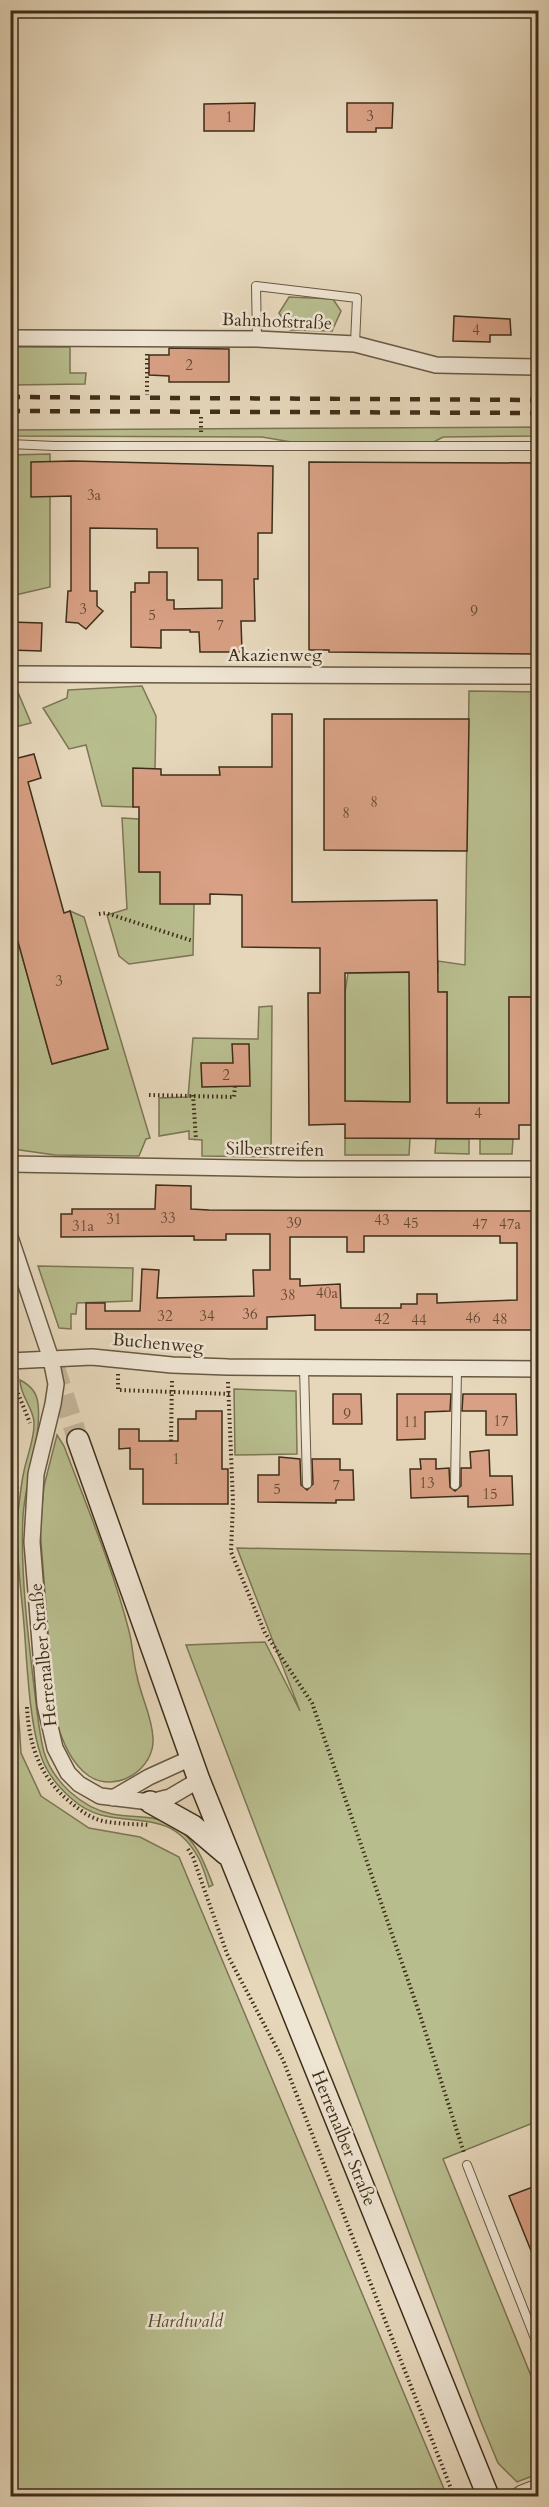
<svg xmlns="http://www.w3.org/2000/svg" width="549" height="2507" font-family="Cardo,serif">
<rect width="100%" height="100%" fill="#e6d7bb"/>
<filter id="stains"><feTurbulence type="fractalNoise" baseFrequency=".00333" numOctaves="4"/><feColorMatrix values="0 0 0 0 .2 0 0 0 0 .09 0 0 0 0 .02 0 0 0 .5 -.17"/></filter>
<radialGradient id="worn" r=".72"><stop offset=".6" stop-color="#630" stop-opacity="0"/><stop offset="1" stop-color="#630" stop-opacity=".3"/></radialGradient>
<path fill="#b8bd8e" stroke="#7b7654" stroke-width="1.5" d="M289 297 333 299 341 311 332 331 290 330 279 313Z
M11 347H70V373H86L85 384 11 385Z
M538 427V436L443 437 430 444H303L262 437 11 436 10 430Z
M50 454V587L11 596 10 455Z
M142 686 156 716 155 769H133V807L102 806 86 745 69 749 43 708 67 698 68 690Z
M11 690H17L31 723 11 728Z
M469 691 538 692V997H509V1103H447V992L410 993V1102L345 1101V993L348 973 438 972V961L465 965Z
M122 818 139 819V872H160L194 904 193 955 129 964 119 956 107 915 127 909Z
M70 911 84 917 150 1138 146 1139 139 1156 55 1155 13 1149 10 1143V913L52 1064 108 1049Z
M272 1006 271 1157 202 1156V1140L189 1139V1131L159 1136V1098L188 1097 193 1038 258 1039 259 1007Z
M345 1138H410L409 1155H345Z
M436 1139H469V1154L435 1153Z
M480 1139H513L512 1154H480Z
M38 1266 133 1268 132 1301 77 1303 76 1314H71V1329L59 1328Z
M20 1380C30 1385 37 1392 38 1404 42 1436 25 1481 23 1516 20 1576 29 1644 36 1703 38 1719 40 1737 44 1752 53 1782 82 1808 112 1814 137 1819 154 1813 177 1828 197 1841 205 1865 213 1885L209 1887C206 1877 203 1866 198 1857 164 1797 115 1838 72 1799 58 1787 47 1774 41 1756 29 1721 27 1662 24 1625 21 1588 15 1548 18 1512 20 1498 21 1484 24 1471 27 1456 35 1438 34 1422 33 1407 20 1396 20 1380Z
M234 1389 296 1391 297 1454 235 1455Z
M57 1435 64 1446C87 1507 113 1568 129 1631 133 1646 133 1662 137 1676 141 1697 152 1716 153 1738 155 1769 116 1794 89 1776 70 1763 62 1739 55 1719L40 1530 44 1486Z
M237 1548 538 1554V2121L443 2159 538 2393V2474L517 2482 498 2463 481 2422 186 1645 265 1642 300 1711Z
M10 1577 21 1753 41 1796 89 1828 140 1837 179 1857 447 2496H11Z"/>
<path fill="#d8a084" stroke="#3e2e19" stroke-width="1.5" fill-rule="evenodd" d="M255 103 254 131H204V104Z
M347 103H393L392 128H376V132H347Z
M454 316 510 319 511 335H490V342L453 341Z
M169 348 229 349V382H169V376L149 375V355H169Z
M73 461 273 466 272 533H258V579H254L255 621H241L242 652H200L199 632H190V630H161V648L131 647V592H135V583H149V572H167V600H174V609L222 608V580H198V548H157V529L90 528V591H97V606L103 611 86 629 78 623 66 622 68 591H71V496L31 497V462Z
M309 462 538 463V654L329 652V650H309Z
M10 622 42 623 41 651 10 650Z
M272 714H292V902L437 900 438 992H447V1103H509V997H538V1125H519V1139L345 1138V1124L309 1125 308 993H320V948L242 947V895L210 894V904H160V872H139V807H133V768L161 769V775H220L219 767H272ZM409 972 410 1102 345 1101V973Z
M324 719H469L467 851 324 850Z
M34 754 41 778 28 782 64 913 70 911 108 1049 52 1064 10 913V760Z
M232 1044H249L250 1086 202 1087 201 1063H233Z
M156 1185 191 1186V1209L209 1210 538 1211V1330H315V1315L267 1317V1329H86V1303H105V1311H140L142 1269 159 1270 157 1298 254 1296 253 1270H270V1234H226V1240H194V1236L61 1237V1214H72V1209H155ZM364 1236H500V1243H517V1300L437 1303V1294H417V1304H401V1308H341L340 1284 300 1286V1279H290V1237H347V1252H364Z
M333 1394H361L362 1424H333Z
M397 1394H451L450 1411 425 1412V1439L397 1440Z
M463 1394H516L517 1435H486V1411H462Z
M196 1411H222V1469H228V1504H143V1469H130V1448L119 1449V1429H139V1441H178V1419H196Z
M489 1450 490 1476H512L513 1505 468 1507V1496L411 1498 410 1469H421L420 1459H436V1469L449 1468 450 1487 455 1491 461 1486V1468H471L470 1452Z
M279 1457 300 1459 301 1485 307 1490 313 1484 312 1459H340V1470H353L354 1500H336V1503L258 1502V1475H279Z
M538 2185V2268L509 2196Z"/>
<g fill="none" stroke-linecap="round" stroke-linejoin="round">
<path stroke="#c4b59b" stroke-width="21" stroke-dasharray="21 10" stroke-linecap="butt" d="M54 1366 78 1440"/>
<g stroke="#685842" stroke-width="10">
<path id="lane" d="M257 339 256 286 357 298 355 344
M10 444 54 446H538
M304 1367 307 1484
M455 1485 457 1369
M467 2165 538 2346
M511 2496 520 2490 538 2483"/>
</g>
<g stroke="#685842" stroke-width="18">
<path id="street" d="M10 338 257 339 355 344 436 365 538 367
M10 674 538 676
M10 1164 299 1169H538
M10 1237 51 1359 56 1384 53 1404 36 1474 32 1542 45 1705 55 1748 68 1773 79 1784 100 1796 150 1802 170 1797 199 1780
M10 1361 92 1357 172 1365 228 1367 538 1369
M113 1798 149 1777 191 1758"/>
</g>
<g stroke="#3e2e19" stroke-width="24">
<path id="secondary" d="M78 1440 199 1780 488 2496
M150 1802 193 1826 226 1854"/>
</g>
<path stroke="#3e2e19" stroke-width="4" stroke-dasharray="1.5 3" stroke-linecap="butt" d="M147 354V395
M201 417V435
M99 914 106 913 193 941
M149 1095 234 1097 235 1086
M193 1095 196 1140
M118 1374V1390L230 1394
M17 1376 15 1386 30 1423
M228 1382 233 1502 231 1552 265 1633 312 1703 420 2015 464 2153
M171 1441 172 1381
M14 1529 17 1486
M27 1707C29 1746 40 1777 70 1802 80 1810 90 1818 103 1821 118 1824 134 1824 150 1825
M188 1849 193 1857 227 1954 283 2060 454 2496"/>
<use href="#lane" stroke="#efe5d3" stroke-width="8"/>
<use href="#street" stroke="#efe5d3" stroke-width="15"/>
<use href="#secondary" stroke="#efe5d3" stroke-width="21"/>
<path stroke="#3e2e19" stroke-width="4.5" stroke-dasharray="10 10" stroke-linecap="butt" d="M10 397 538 400
M10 411 538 413"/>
</g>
<g text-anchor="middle" stroke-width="5" stroke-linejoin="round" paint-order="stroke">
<g font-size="15" fill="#644a34">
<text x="370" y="121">3</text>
<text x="229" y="122">1</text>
<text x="476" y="335">4</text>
<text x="189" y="370">2</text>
<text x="94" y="500">3a</text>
<text x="83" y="614">3</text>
<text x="474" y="616">9</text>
<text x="152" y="620">5</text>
<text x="220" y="630">7</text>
<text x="374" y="807">8</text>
<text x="346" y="818">8</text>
<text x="59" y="986">3</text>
<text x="226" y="1080">2</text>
<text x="478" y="1118">4</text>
<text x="168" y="1223">33</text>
<text x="114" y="1224">31</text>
<text x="382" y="1225">43</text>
<text x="294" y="1228">39</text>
<text x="411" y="1228">45</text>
<text x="480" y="1229">47</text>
<text x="510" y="1229">47a</text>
<text x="83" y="1231">31a</text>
<text x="327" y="1298">40a</text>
<text x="288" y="1300">38</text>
<text x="250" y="1319">36</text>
<text x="165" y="1321">32</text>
<text x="207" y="1321">34</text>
<text x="473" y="1323">46</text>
<text x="382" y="1324">42</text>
<text x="500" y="1324">48</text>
<text x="419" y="1325">44</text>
<text x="347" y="1419">9</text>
<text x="501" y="1426">17</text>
<text x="411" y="1427">11</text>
<text x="176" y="1464">1</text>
<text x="427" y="1488">13</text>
<text x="336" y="1490">7</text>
<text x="277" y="1494">5</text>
<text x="490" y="1499">15</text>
</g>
<g font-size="18" fill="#3e2e19" stroke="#efe5d3">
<text transform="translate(277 321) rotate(2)" y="6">Bahnhofstraße</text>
<text x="275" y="661">Akazienweg</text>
<text transform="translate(275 1149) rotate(1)" y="6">Silberstreifen</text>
<text transform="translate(158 1343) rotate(5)" y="6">Buchenweg</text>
<text transform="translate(43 1655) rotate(-96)" y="6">Herrenalber Straße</text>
<text transform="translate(344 2138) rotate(68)" y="6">Herrenalber Straße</text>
</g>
<g font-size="18" font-style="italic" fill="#564b30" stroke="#efe5d3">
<text x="185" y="2327">Hardtwald</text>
</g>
</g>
<rect width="549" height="2507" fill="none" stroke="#e6d7bb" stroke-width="36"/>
<rect x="12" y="12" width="525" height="2483" fill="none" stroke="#3e2e19" stroke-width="3"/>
<rect x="18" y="18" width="513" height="2471" fill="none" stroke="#3e2e19" stroke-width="1.5"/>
<rect width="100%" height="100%" filter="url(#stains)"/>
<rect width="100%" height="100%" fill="url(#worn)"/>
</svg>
